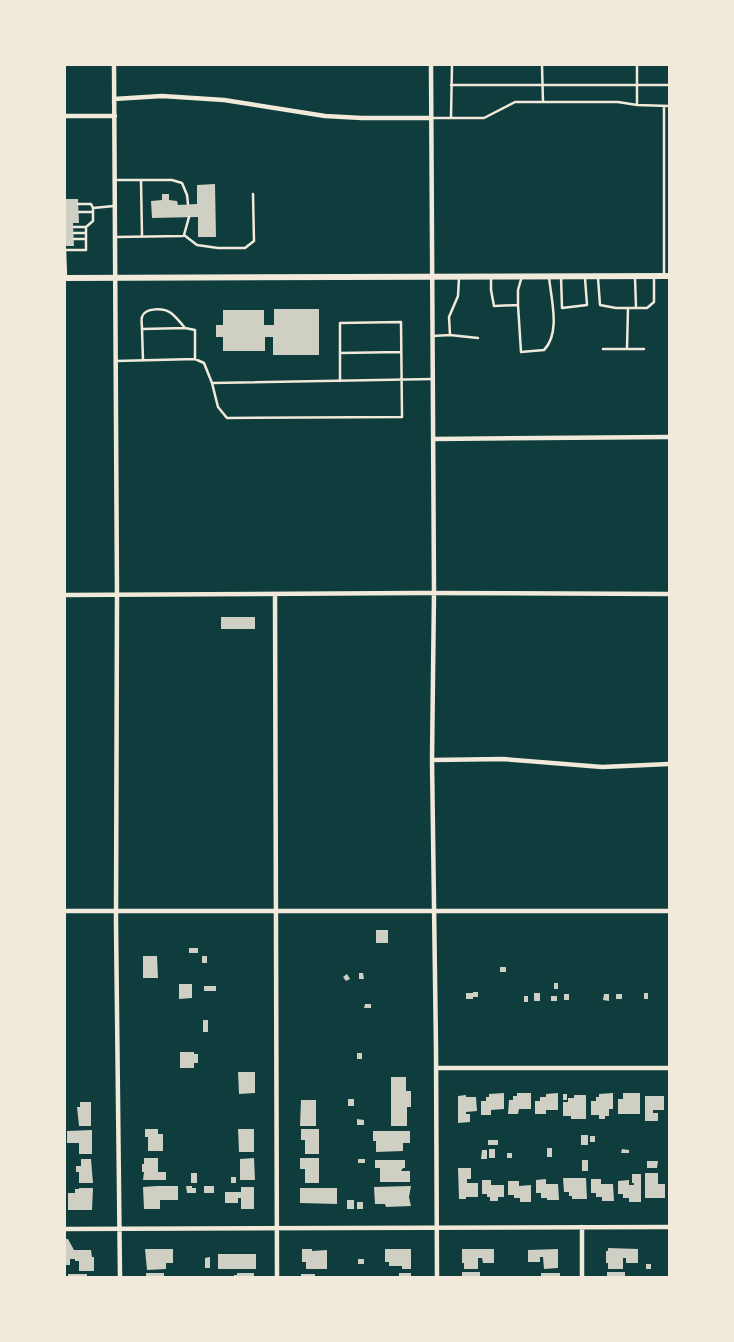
<svg xmlns="http://www.w3.org/2000/svg" width="734" height="1342" font-family="Poppins,sans-serif">
<rect width="100%" height="100%" fill="#0f3d3e"/>
<path fill="#cfcfc3" d="M215 184 216 237H198V217L152 218 151 201 162 200V194H169V200L177 201 178 205 197 204V185Z
M65 199H78L79 223H73L74 246H65Z
M274 309H319V355H273V337H265V351H223V337H216V325H223V310H264V325H274Z
M221 617H255V629H221Z
M376 930H388V943H376Z
M189 948H198V953H189Z
M143 956H157L158 978H143Z
M202 956H207V963H202Z
M500 967H506V972H500Z
M359 973H363L364 979H359Z
M347 974 350 979 346 981 343 977Z
M554 983H558V989H554Z
M179 984H192V998L179 999Z
M204 986H216V991H204Z
M473 992H478V997H473Z
M466 993H473V999H466Z
M534 993H540V1001H534Z
M644 993H648V999H644Z
M564 994H569V1000H564Z
M604 994H609V1001L603 1000Z
M616 994H622V999H616Z
M524 996H528V1002H524Z
M551 996H557V1001H551Z
M365 1004H371V1008H364Z
M203 1020H208V1032H203Z
M180 1052H194V1054H198V1063H194V1068H180Z
M357 1053H362V1059H357Z
M238 1072H255V1093L239 1094Z
M391 1077H406V1091H411V1107H407V1126H391Z
M504 1093V1109L491 1110V1115H481V1101H486V1097H489V1094Z
M517 1093H531V1109H519L518 1114H508L509 1100H513V1096H517Z
M558 1093V1110H546V1114H535V1101H540V1097H546V1094Z
M613 1093V1109H609V1116H605V1119H599V1115H591V1101H596V1097H599V1094Z
M623 1093H640V1114H618V1099H623Z
M563 1094H567V1100H563Z
M466 1095V1097H476L477 1111 466 1112V1114H470V1122L458 1123V1096Z
M574 1095H586V1119H571V1116H563V1102H568V1098H574Z
M645 1096H664V1110H653V1113H658V1121H645Z
M348 1099H354V1106H348Z
M301 1100H316V1126H300Z
M80 1102H91V1126H79L77 1107H80Z
M357 1119 364 1120V1125H357Z
M145 1129H158V1134H163V1151H148V1137H145Z
M238 1129H254V1152H239Z
M301 1129H319V1154H305V1140H301Z
M92 1130V1154H79V1143H67V1131Z
M373 1131H410V1143H403V1151L376 1152V1141H373Z
M581 1135H588V1145H581Z
M590 1136H595V1142H590Z
M488 1140H498V1145H488Z
M547 1148H552V1157H547Z
M489 1149H495V1158H489Z
M622 1149 629 1150V1153H621Z
M482 1150H487V1159H481Z
M507 1153H512V1158H507Z
M144 1158H158V1172H166V1180H143L144 1172H142V1164H144Z
M254 1158 255 1180H240V1159Z
M300 1158H319V1183H305V1169H300Z
M81 1159H91L93 1183H79V1172H76V1166H81Z
M358 1159H365V1163H358Z
M375 1160H405V1168H403L401 1171H410V1182H380V1168H375Z
M582 1160H588V1171H582Z
M647 1161H658L657 1168H647Z
M458 1168H471V1179H467V1183H478V1197H466V1199H459Z
M191 1173H197V1183H191Z
M645 1173H658V1184H665V1198H645Z
M632 1174H641V1202H629V1198H623V1194H618V1181L629 1180V1185H634V1183H632Z
M231 1177H236V1183H231Z
M563 1178H586L587 1199H572V1196H569V1192H564Z
M546 1179V1184H558L559 1200H547V1198H541V1193H536V1180Z
M591 1179H601V1184H613L614 1201H602V1197H596V1193H591Z
M482 1180H491V1185H504V1197H498V1201H490V1197H487V1194H482Z
M508 1181H519V1186L531 1185V1202H520V1198H514V1195H508Z
M157 1186H178V1200H160V1209H144L143 1187Z
M186 1186H192V1188H196V1193H187Z
M204 1186H214V1193H204Z
M411 1186 409 1197 411 1206 386 1207 385 1204H375L374 1187Z
M241 1187H254V1209H241V1198H238V1203H225V1192H241Z
M79 1188H93L92 1210H68V1193H75V1189H79Z
M300 1188H337V1204L300 1203Z
M347 1200H354V1209H347Z
M357 1202H363V1209H357Z
M65 1239H68L74 1250H91L92 1257H94V1271H79V1261H75V1259H70V1265H65Z
M608 1248 638 1249V1263H626V1258H623V1269H608V1263H606V1251H608Z
M145 1249H173V1263H166V1269L147 1270Z
M302 1249H312V1251L327 1250V1269H306V1262H302Z
M385 1249H411V1269H402V1266H389V1262H385Z
M462 1249H494V1263H483L482 1258H478V1269H464V1263H462Z
M558 1249V1268L544 1269 543 1257H540V1262H528V1250Z
M218 1254H256V1269H218Z
M210 1257V1268H205V1258Z
M358 1259H364V1264H358Z
M646 1264H651V1269H646Z
M462 1272H480V1277H462Z
M607 1272H625V1277H607Z
M146 1273H164V1277H146Z
M237 1273H254V1277H234V1275H237Z
M399 1273H411V1277H399Z
M541 1273H560V1277H541Z
M68 1274H87V1277H68Z
M301 1274H315V1277H301Z"/>
<g fill="none" stroke-linecap="round" stroke-linejoin="round">
<path stroke="#f1e9da" stroke-width="2.5" d="M542 65 543 102
M637 65V105
M451 85H669
M451 117 452 65
M432 118H484L515 102H618L637 105 669 106
M115 180H172L182 183 187 195 188 204
M141 180 142 236
M78 204H91L93 208
M79 212H92
M189 217 184 235 197 245 218 248H245L254 241 253 194
M74 227H86
M74 233H86
M115 237 183 236
M74 239H86
M65 250H86V227L93 221V208L114 206
M65 250 66 278
M664 274V106
M561 276 562 308 587 305 585 278
M491 278V290L494 306 518 305V290L522 276
M598 278 600 305 616 308H647L654 302V276
M635 278 636 307
M518 305 521 352 544 350C561 333 551 299 549 277
M142 329C142 325 141 320 142 317 145 307 164 308 171 313 176 317 181 323 185 328
M450 335 449 317 458 296 459 278
M432 336 450 335 478 338
M627 348 628 308
M603 349H644
M340 353 401 352
M143 360 142 329 185 328 195 330V359
M116 361 195 359 204 363 212 383 218 407 227 418 402 417 401 322 340 323V381
M212 383 433 379"/>
<path stroke="#f1e9da" stroke-width="4.5" d="M114 65 117 595 116 923 120 1277
M431 65 434 593 432 760 436 1049 437 1277
M114 99 162 96 224 100 325 116 362 118H431
M65 116H115
M434 439 669 437
M65 595 419 593 669 594
M275 595 277 1277
M432 760 503 759 602 767 669 764
M65 911H669
M437 1068H669
M582 1227V1277
M65 1229 669 1227"/>
<path stroke="#f1e9da" stroke-width="6" d="M65 278 669 276"/>
</g>
<rect width="734" height="1342" fill="none" stroke="#f1e9da" stroke-width="132"/>
</svg>
